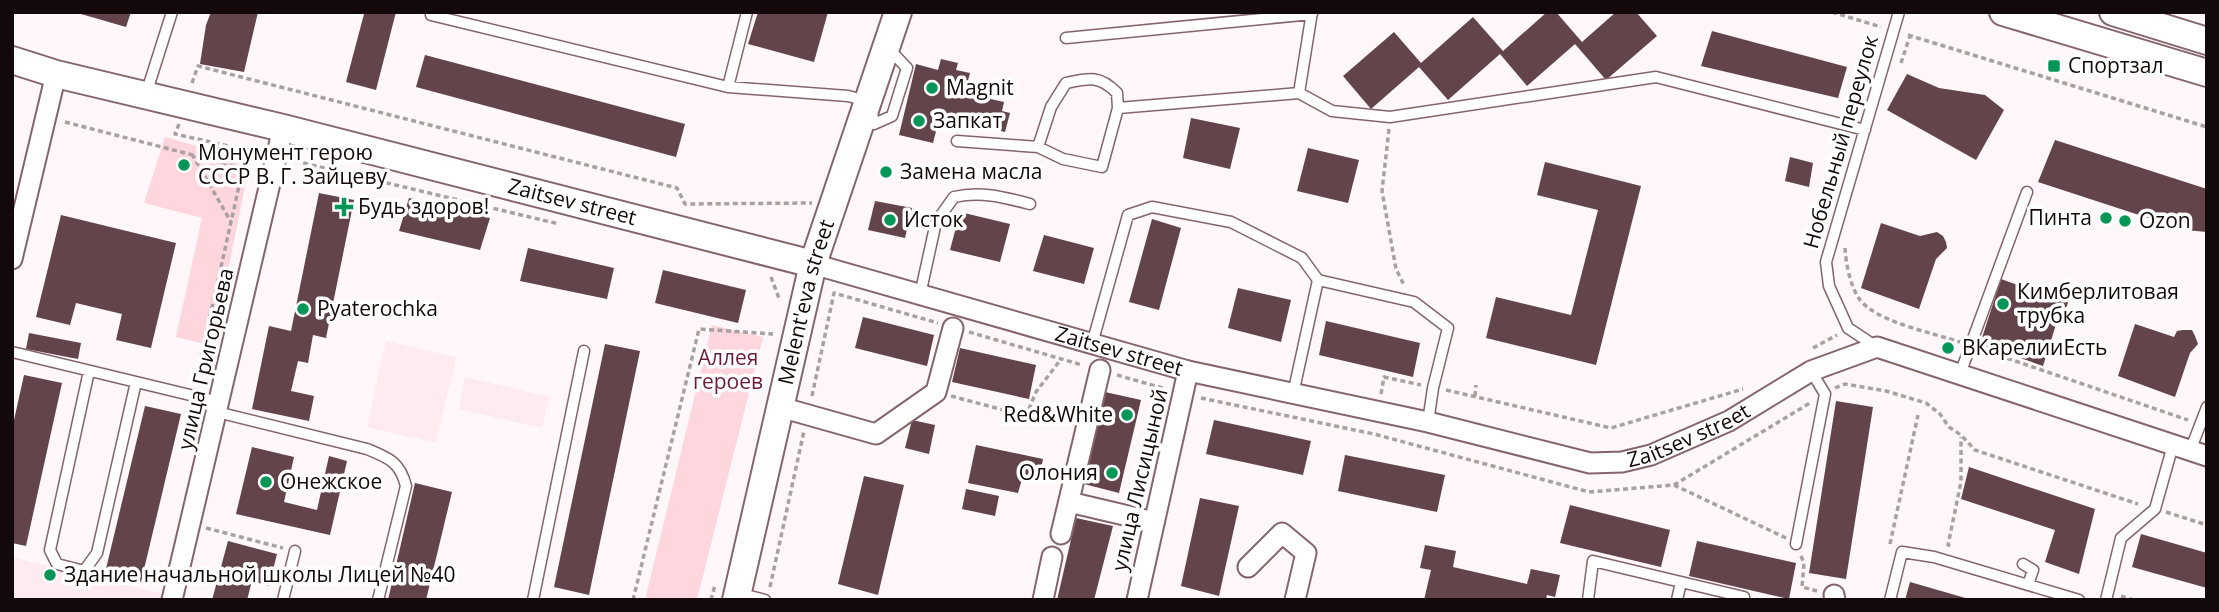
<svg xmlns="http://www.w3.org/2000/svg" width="2219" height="612" font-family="'Open Sans',sans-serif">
<rect width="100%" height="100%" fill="#fff7f9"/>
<path fill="#feebef" d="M386 341 456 357 436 443 367 427Z
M465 377 549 397 542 428 459 409Z
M12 557 164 594 162 600H12Z"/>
<path fill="#ffd6de" d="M165 137 250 161 213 346 176 337 202 218 144 203Z
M712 325 763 337 697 600H645Z"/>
<path fill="#62444a" d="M74 12H131L126 27Z
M211 12H258L244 72 200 64 206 25Z
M359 12H396L376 90 346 82 364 14Z
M758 12H828L814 62 748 44Z
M1547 12H1556L1582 42 1616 12H1636L1657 36 1606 80 1575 44 1527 86 1500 54 1448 100 1419 67 1371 109 1343 76 1394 32 1421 63 1473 17 1503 51Z
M1712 31 1847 67 1838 98 1701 66Z
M425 55 685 124 676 157 416 87Z
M941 59 958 63 956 70 970 73 967 84 984 88 981 97 1004 102 1002 111 1010 113 1005 132 940 116 933 143 899 135 916 64 938 70Z
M1907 74 1939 88 1985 95 2004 110 1976 160 1887 110Z
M1191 118 1240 128 1230 169 1183 158Z
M2055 140 2207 189V232L2185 230 2038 182Z
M1308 148 1359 160 1348 203 1297 191Z
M1790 157 1813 163 1809 187 1785 181Z
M1545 162 1641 186 1596 365 1486 338 1496 297 1571 315 1598 210 1537 195Z
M319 193 354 200 326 338 313 335 308 363 298 361 291 391 314 396 309 421 252 409 269 326 291 331Z
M409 198 490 218 480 250 399 231Z
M875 201 912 208 905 238 868 230Z
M960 212 1010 224 1000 262 950 250Z
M61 215 176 243 151 348 116 340 122 314 76 303 70 325 36 317Z
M1152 219 1181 228 1159 310 1129 302Z
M1881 223 1920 236 1937 232 1943 236 1946 242 1947 248 1936 259 1919 309 1861 288Z
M1044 235 1094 248 1084 284 1033 271Z
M528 248 614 268 607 299 520 281Z
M663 270 746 290 738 323 655 303Z
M2001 279 2042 294 2054 288H2060L2067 292 2069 298 2067 306 2059 315 2043 366 1980 344Z
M1238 288 1291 300 1281 342 1228 328Z
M863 317 934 335 927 366 855 348Z
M1326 321 1420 343 1413 377 1319 355Z
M2135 324 2174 337 2177 331 2183 330H2192L2195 336 2198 344 2190 353 2175 397 2118 376Z
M29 333 81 343 78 359 26 349Z
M605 344 640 351 589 595 554 587Z
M960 348 1036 365 1029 399 952 382Z
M24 375 62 383 26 546 12 543V429Z
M1105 392 1141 400 1119 493 1084 484Z
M1836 401 1873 407 1846 579 1809 573Z
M145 406 181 414 141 582 105 573Z
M912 420 935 425 929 454 905 448Z
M1214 420 1311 441 1303 475 1206 454Z
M976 445 1043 459 1038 483 1022 479 1018 493 968 483Z
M252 447 294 457 284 502 317 510 329 456 347 461 330 535 236 514Z
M1345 455 1445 475 1437 512 1338 491Z
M1969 467 2095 509 2079 574 2045 562 2055 530 1961 499Z
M864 476 904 485 878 595 838 584Z
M415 483 452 492 426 600H388Z
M966 489 999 496 995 516 962 509Z
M1200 498 1239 506 1219 596 1181 586Z
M1570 505 1670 530 1661 567 1560 543Z
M1076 518 1113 526 1094 600H1057Z
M2141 534 2207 553V588L2132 567Z
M228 541 277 554 269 586 252 581 247 600H212Z
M1697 541 1796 563 1789 599 1689 576Z
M1425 545 1456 551 1453 567 1527 584 1531 569 1560 575 1555 597 1547 595 1546 600H1424L1431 570 1420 568Z
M1910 582 1969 599V600H1905Z"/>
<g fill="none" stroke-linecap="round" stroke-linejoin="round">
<g stroke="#85656b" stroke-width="13">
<path id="service" d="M432 12 431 15 728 87 848 96 867 101
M1066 38 1312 14
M728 87 747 12
M1299 93 1312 12
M146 94 172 12
M1118 108 1102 167 1063 159 1038 147 1051 107 1066 83C1089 78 1100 75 1117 93L1118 108 1299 93 1332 111 1390 117 1656 77 1865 130
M872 113 874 124 892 116 907 68 889 49
M957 141 1038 147
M1318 280 1414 302 1448 328 1433 388 1428 422
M920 295 936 222 954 197C981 191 1003 197 1030 204
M1092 344 1128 215 1152 207 1231 222 1302 258 1318 280 1293 394
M1875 346 1848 328 1829 286 1826 262 1899 12
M12 352 219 402
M89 371 50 550 57 564 84 571 97 553 136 382
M1960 374 2027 192
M217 412 367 449C389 458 400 462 406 486L378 600
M2190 451 2207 407
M1796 544 1825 394 1811 371
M2023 564 2033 570 2028 585
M738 593 765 600
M283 600 295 551
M533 600 584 351
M1588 600 1593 561 1744 597 1743 600
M1677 600 1681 582
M1890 600 1902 552 1934 557 2079 600
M2106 600 2121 538 2155 509 2173 445"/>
</g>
<g stroke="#85656b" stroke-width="23">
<g id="minor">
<path d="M12 259 56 74"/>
<path id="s1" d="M813 264 1188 371 1428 422 1590 463 1622 462 1651 455 1729 421 1811 371 1877 347 2207 456"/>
<path d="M780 407 876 434 936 392 953 328"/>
<path d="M1069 502 1154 522"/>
<path d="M1061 534 1100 370"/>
<path d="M1248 567 1282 533 1306 553 1295 600"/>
<path d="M1834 595 1835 600"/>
<path d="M172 600 283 128"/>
<path d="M1043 600 1052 557"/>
<path d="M1137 600 1188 371"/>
</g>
</g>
<g stroke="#85656b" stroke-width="30">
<g id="secondary">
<path d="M2003 12 2207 73"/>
<path d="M2113 12 2207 41"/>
<path id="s2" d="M12 60 56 74 283 128 813 264"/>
<path id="s3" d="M736 600 813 264 898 12"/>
</g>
</g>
<path stroke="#a9a0a2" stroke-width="3.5" stroke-dasharray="5 3.5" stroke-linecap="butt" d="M1832 12 1881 27
M1908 35 2207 127
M1901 63 1910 36
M192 83 198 66 677 188 685 204 812 203
M65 122 243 168 195 384
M179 124 175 134 260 153
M1389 129 1382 191 1396 269 1404 285
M192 154 231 222
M295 161 559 224
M1845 248C1846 264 1850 286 1860 300 1877 322 1933 333 1960 342
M771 277 780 301
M969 332 1082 365
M1813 348 1837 335
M1983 350 2188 420
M1117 375 1166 389
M1835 388 1845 384 1886 391 1926 403 1940 414 1949 427 1961 435 1975 450 2138 504
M1446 390 1611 428 1743 389
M1381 394 1384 377 1421 385
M812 396 834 293 938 323
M951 396 1026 416 1036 392 1061 359
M1475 396 1476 385
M1201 398 1374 434 1589 492 1674 485 1810 403
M1674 485 1786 538
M2166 512 2207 525
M206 528 283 548
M1890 544 1918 415
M1950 546 1948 545 1961 482V437
M1801 556 1804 563 1802 587 1817 591
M770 587 804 431
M2121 596 2133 600
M633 600 699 329 773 334
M711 600 715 585"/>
<use href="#service" stroke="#fff" stroke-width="10"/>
<use href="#minor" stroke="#fff" stroke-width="19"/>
<use href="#secondary" stroke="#fff" stroke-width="26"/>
</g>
<g fill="#049656" stroke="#fff" stroke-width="2.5">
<rect x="2047" y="59" width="14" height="14" rx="3.5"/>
<circle cx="932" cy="88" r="7"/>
<circle cx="919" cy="121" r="7"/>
<circle cx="184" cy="165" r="7"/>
<circle cx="886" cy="172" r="7"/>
<path d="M340.5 196.5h7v7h7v7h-7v7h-7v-7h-7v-7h7z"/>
<circle cx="2106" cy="218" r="7"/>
<circle cx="890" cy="220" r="7"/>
<circle cx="2125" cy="221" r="7"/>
<circle cx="2003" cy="304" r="7"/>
<circle cx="303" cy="309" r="7"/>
<circle cx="1948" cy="348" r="7"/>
<circle cx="1127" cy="415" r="7"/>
<circle cx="1112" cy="473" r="7"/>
<circle cx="266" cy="482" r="7"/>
<circle cx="50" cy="575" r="7"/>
</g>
<g text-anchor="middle" stroke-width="7" stroke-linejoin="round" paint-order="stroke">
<g font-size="21" fill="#13080a" stroke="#fff" text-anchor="start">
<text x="2068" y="73">Спортзал</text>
<text x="946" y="95">Magnit</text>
<text x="933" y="128">Запкат</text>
<text x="198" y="160">Монумент герою<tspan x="198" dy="24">СССР В. Г. Зайцеву</tspan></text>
<text x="900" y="179">Замена масла</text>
<text x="358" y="214">Будь здоров!</text>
<text x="2092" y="225" text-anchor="end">Пинта</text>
<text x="904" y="227">Исток</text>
<text x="2139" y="228">Ozon</text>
<text x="2017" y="299">Кимберлитовая<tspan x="2017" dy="24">трубка</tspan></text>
<text x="317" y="316">Pyaterochka</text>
<text x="1962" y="355">ВКарелииЕсть</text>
<text x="1113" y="422" text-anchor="end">Red&amp;White</text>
<text x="1098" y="480" text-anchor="end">Олония</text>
<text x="280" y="489">Онежское</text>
<text x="64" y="582">Здание начальной школы Лицей №40</text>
</g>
<g font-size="21" fill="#13080a" stroke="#fff">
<text transform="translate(1841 142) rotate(-74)" y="7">Нобельный переулок</text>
<text dy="7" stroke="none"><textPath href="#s2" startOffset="578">Zaitsev street</textPath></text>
<text dy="7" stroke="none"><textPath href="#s3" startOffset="306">Melent'eva street</textPath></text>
<text dy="7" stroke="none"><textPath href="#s1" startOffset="318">Zaitsev street</textPath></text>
<text transform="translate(206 359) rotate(-77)" y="7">улица Григорьева</text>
<text dy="7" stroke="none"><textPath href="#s1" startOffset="906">Zaitsev street</textPath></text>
<text transform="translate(1140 480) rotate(-77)" y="7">улица Лисицыной</text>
</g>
<g font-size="21" fill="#6a1e36" stroke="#fff">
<text x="728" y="365">Аллея<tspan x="728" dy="24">героев</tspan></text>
</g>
</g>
<rect width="2219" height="612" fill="none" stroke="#13080a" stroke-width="28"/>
</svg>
